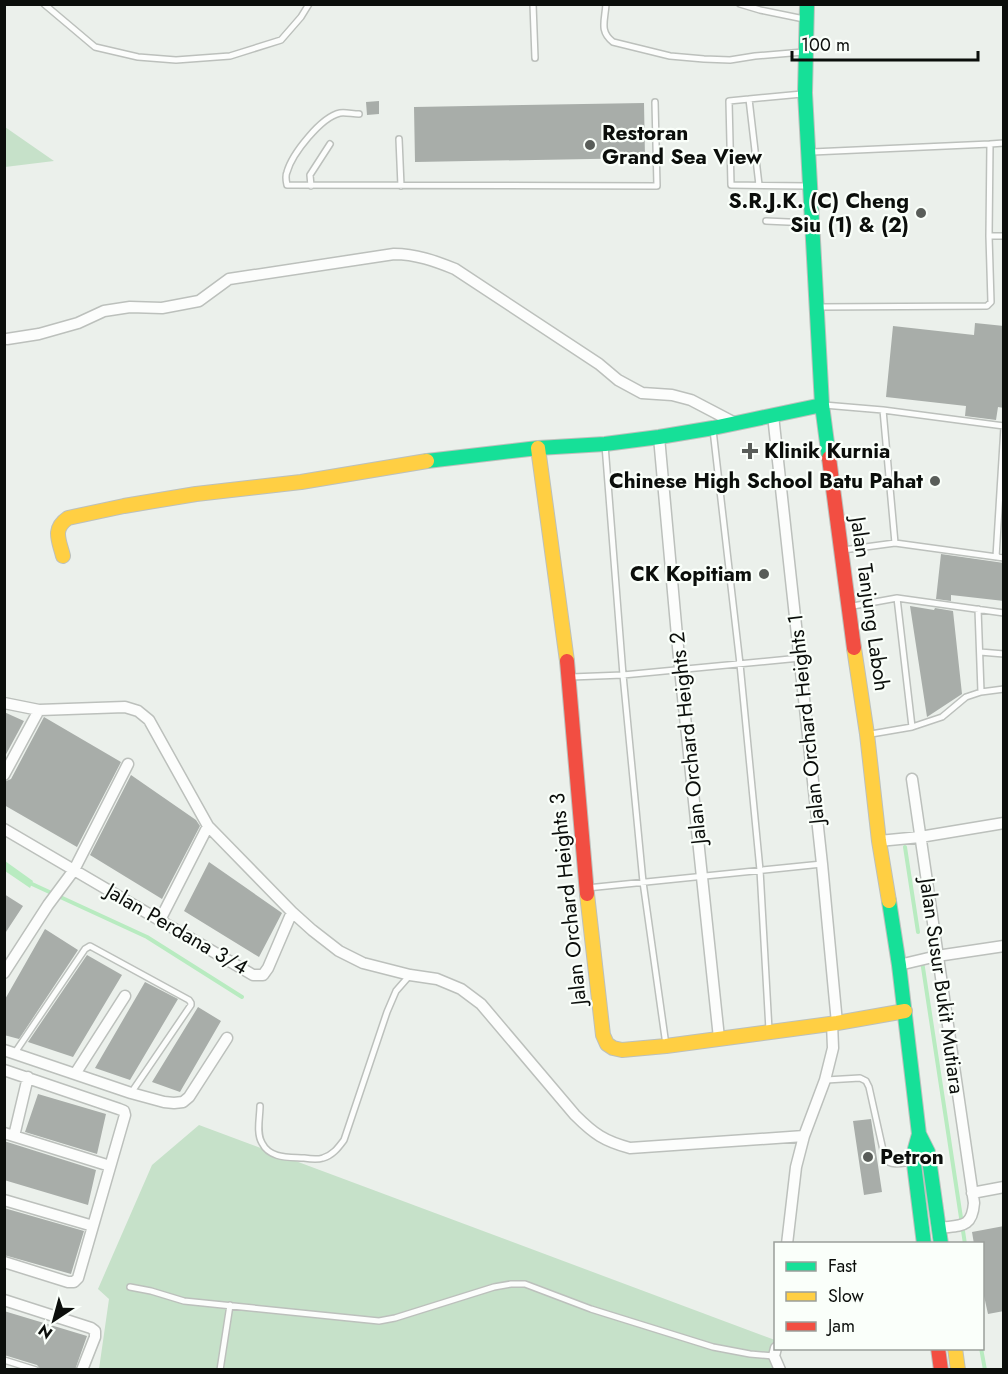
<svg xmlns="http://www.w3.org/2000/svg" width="1008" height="1374" font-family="Jost,sans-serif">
<rect width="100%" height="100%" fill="#ebf0eb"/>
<path fill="#c6e1c9" d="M4 127H5L54 161 5 167Z
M199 1125 775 1340 776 1369H99L109 1299 98 1289 152 1165Z"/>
<path fill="#b8ebc0" d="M5 861 33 881 30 888 5 871Z"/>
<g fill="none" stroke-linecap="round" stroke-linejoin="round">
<path stroke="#b8ebc0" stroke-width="4" d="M905 847 918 932
M32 884 147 937 242 997
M922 961 965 1244
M981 1348 985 1370"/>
</g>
<path fill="#a8ada9" d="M379 101V114L367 115 366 102Z
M644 103 645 158 415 162 414 107Z
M975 323 1004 326V408L998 407 996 420 965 416 966 406 886 397 893 326 974 335Z
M941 554 1004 563V601L951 595V601L936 599Z
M910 606 934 610 935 608 953 611 962 694 927 717Z
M4 712 24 721 4 758Z
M44 717 121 762 77 847 4 805V782L11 779Z
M131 775 196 820 200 826 162 899 90 855Z
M209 862 282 913 259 957 184 911Z
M4 894 23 906 4 935Z
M45 929 78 950 19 1039 4 1035V1001Z
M87 955 122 975 73 1057 28 1042Z
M145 982 178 999 130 1080 95 1068Z
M198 1007 221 1021 180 1092 152 1082Z
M38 1094 106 1114 97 1154 25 1132Z
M871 1119 882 1192 864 1195 853 1121Z
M4 1141 96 1170 88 1205 4 1180Z
M4 1208 84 1231 71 1274 4 1255Z
M1004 1226V1311L988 1314 982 1287V1244H974L972 1232Z
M4 1311 87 1336 75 1370H41L37 1365 4 1355Z"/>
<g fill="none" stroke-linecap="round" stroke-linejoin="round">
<g stroke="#bcc0bc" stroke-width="8">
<path id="lane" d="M44 4 95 47 138 57 176 60 230 56 281 40 301 17 309 4
M533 4 535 58
M606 4C605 21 599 31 613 42L670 56 704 59 730 60 755 56 803 52
M740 4 760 10 804 19
M749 99 729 101 731 185 808 186
M359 114C353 114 345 112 340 113 321 117 292 154 287 172 285 176 286 180 287 185L657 186 655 102
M399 139 401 186
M990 144 1004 143
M812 152 990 144 989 236 991 302 987 306 819 307
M759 185 749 99 802 94
M311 186 310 175 330 144
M766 221 810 223
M989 236H1004
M824 405 883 410 895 543
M883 410 1004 426
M713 430 740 664 760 870 769 1030
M605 445 623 675 643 882 666 1045
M843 550 895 543 1004 558
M996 557 1004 427
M897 598 1004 613
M853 606 897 598 912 727 871 734
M978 609 981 692
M980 652 1004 654
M571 677 623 675 800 658
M912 727 942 717 966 697 981 692 1004 689
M587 888 822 864
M14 1054 85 949 90 946 189 1000 191 1003V1005L131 1093
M826 1080 860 1078 866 1081 869 1087 885 1159C892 1167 903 1163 912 1162
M260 1106C260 1117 256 1133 262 1143 270 1159 289 1157 304 1158 310 1159 317 1160 323 1158 333 1155 338 1148 344 1140L387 1012 396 991 410 975
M130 1287 151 1291 184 1301 379 1321 395 1318 494 1287 511 1284H525L591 1309 713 1347 750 1354 774 1356
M4 1360 36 1370
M220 1370 230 1305"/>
</g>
<g stroke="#bcc0bc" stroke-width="13">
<path id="street" d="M7 339 39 334 78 323 104 311 130 307 162 308 199 301 229 279 394 254C416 254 435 261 455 269L599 364 618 380 642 393 672 395 691 400 735 423
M773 415 822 864 837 1023
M659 437 680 669 719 1038
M4 703 39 710 125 707 138 711 149 720 208 826 292 912 268 968 263 975H253L4 829
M4 775 39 710
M912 779 974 1203C972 1229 960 1225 939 1228
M879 841 920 837 1004 823
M292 912 312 930 339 951 363 963 410 975 437 979 461 989 481 1004 575 1115C594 1134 604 1141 630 1148L804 1136
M160 920 208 826
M899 965 937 956 1004 946
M4 973 48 905 74 870 128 764
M4 1050 131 1093 164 1102 174 1103 183 1102 189 1097 227 1038
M4 1070 119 1109 124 1111 125 1115 78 1278 74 1282H68L4 1262
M75 1074 125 996
M4 1133 110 1166
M14 1136 28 1077
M972 1193 1004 1187
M4 1200 93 1226
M787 1244 796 1167 804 1136 825 1080 833 1048 832 1023
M4 1300 91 1328 95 1331V1337L82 1370
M776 1348 774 1356 780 1370"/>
</g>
<g stroke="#bcc0bc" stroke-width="16">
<path id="fast" d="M807 4 805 93 822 405 829 458
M427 461 538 448 605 444 659 437 713 428 822 405
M889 901 899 965 919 1134 928 1152 941 1244
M919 1134 913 1156 924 1244"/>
</g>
<g stroke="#bcc0bc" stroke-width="16">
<path id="slow" d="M538 448 567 661
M63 556C59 540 52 529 68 518L124 506 196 494 301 482 427 461
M854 648 867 734 879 841 889 901
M587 894 603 1035 607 1044 613 1048 622 1050 666 1046 837 1023 905 1011
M955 1348 958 1370"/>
</g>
<g stroke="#bcc0bc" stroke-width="16">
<path id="jam" d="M829 458 854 648
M567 661 587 894
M938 1348 941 1370"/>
</g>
<use href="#lane" stroke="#fcfdfc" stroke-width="5"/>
<use href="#street" stroke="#fcfdfc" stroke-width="10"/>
<use href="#fast" stroke="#16e098" stroke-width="14"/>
<use href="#slow" stroke="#ffcf43" stroke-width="14"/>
<use href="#jam" stroke="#f24e42" stroke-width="14"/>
</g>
<g fill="#595d59" stroke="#fafffa" stroke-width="2">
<circle cx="590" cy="145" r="6"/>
<circle cx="921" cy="213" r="6"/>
<path d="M747 442h6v6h6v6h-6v6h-6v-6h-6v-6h6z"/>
<circle cx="935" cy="481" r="6"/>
<circle cx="764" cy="574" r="6"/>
<circle cx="868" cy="1157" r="6"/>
</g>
<g text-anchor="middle" stroke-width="4.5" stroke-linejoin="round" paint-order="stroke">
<g font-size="21" font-weight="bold" fill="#0b0e0b" stroke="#fafffa" text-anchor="start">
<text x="602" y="140">Restoran<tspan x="602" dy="24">Grand Sea View</tspan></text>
<text x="909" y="208" text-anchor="end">S.R.J.K. (C) Cheng<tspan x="909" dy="24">Siu (1) &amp; (2)</tspan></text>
<text x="764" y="458">Klinik Kurnia</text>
<text x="923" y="488" text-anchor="end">Chinese High School Batu Pahat</text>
<text x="752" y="581" text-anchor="end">CK Kopitiam</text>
<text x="880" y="1164">Petron</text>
</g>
<g font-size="21" fill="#0b0e0b" stroke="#fafffa">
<text transform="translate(870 604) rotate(82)" y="7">Jalan Tanjung Laboh</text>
<text transform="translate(806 719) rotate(-96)" y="7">Jalan Orchard Heights 1</text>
<text transform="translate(688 738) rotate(-96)" y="7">Jalan Orchard Heights 2</text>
<text transform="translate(568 899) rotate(-96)" y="7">Jalan Orchard Heights 3</text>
<text transform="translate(177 929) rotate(30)" y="7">Jalan Perdana 3/4</text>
<text transform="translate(942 986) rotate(82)" y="7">Jalan Susur Bukit Mutiara</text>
</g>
</g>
<rect width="1008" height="1374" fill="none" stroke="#0b0e0b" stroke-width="12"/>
<rect x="774" y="1242" width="210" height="108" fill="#fafffa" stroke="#9a9f9a" stroke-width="1.5"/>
<rect x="786" y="1262" width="30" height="9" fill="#16e098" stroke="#9a9f9a" stroke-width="1.5"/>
<text x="828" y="1272" font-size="18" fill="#0b0e0b">Fast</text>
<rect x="786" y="1292" width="30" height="9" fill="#ffcf43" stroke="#9a9f9a" stroke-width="1.5"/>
<text x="828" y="1302" font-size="18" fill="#0b0e0b">Slow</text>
<rect x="786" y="1322" width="30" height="9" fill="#f24e42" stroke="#9a9f9a" stroke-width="1.5"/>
<text x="828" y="1332" font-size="18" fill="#0b0e0b">Jam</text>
<g transform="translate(54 1320) rotate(216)" stroke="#fafffa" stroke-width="4.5" paint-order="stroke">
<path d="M0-4.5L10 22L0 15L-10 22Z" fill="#0b0e0b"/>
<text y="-9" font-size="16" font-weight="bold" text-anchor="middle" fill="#0b0e0b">N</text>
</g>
<path d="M792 51v9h186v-9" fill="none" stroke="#0b0e0b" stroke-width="3"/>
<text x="801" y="51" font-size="18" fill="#0b0e0b" stroke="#fafffa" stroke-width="4.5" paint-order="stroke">100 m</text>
</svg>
